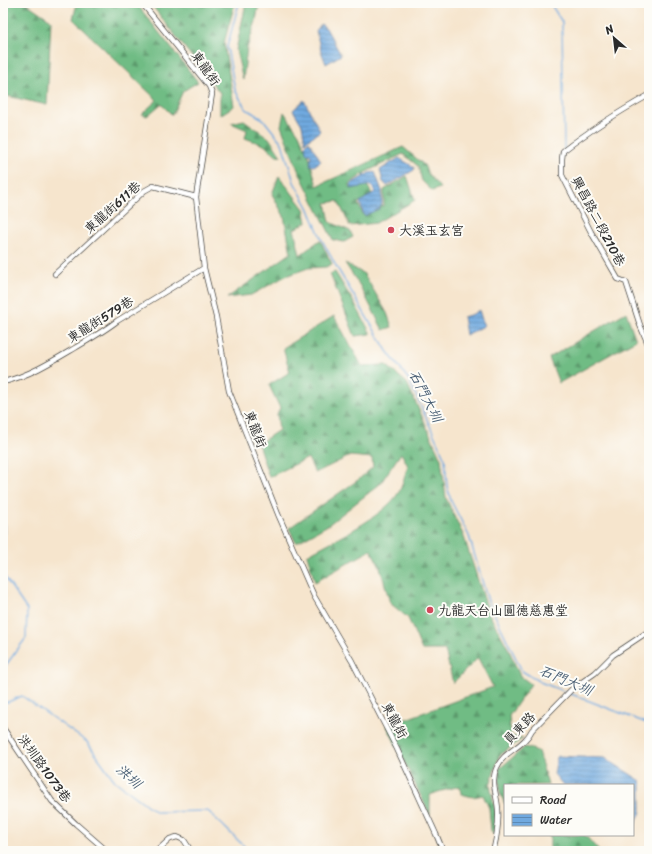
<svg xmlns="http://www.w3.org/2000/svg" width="652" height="854" font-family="Sriracha,'LXGW WenKai TC',sans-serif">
<defs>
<pattern id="forest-firs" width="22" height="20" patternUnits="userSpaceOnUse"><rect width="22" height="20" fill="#70bc84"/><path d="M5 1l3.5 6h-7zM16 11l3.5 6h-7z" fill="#5c996c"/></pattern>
<pattern id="water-rules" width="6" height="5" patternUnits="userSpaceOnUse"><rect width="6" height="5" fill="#70a9df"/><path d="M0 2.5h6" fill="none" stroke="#5c8ab5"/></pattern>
</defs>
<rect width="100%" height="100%" fill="#fdfcf7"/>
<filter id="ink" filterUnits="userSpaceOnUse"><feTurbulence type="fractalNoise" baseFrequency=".025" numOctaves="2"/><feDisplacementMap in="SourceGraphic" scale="8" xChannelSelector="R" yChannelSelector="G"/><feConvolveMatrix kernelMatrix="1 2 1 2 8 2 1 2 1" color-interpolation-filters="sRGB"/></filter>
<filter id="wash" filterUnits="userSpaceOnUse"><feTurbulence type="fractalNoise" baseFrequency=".012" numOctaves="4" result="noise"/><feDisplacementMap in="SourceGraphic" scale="16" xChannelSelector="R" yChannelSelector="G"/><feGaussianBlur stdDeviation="0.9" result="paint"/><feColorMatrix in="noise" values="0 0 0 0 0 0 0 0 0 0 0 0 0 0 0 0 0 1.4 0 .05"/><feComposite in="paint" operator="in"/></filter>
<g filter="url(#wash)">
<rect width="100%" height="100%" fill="#f6e5cd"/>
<path fill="url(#forest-firs)" stroke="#4e7458" d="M3 3H26L51 20 47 105 3 95Z
M77 3H136L198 82 183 91 172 115 161 104 147 116 142 114 157 100 73 19Z
M150 3H235L224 43 234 106 220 115V93Z
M246 3H259L256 21 247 48 243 80 236 50Z
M284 112 299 134 309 157 317 186 403 147 424 165 428 174 440 188 432 191 422 181 418 166 403 154 366 172 349 184 350 187 367 185 372 194 358 203 363 215 384 205V190L407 176 415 200 376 223 350 226 338 201 326 203 330 222 350 231 353 237 344 242 333 240 298 170 281 126Z
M244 120 269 138 281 156H278L264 145 245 138 247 130 231 123Z
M279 176 304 209 307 222 294 229 300 255 320 240 332 264 326 267 308 268 286 276 251 295 227 298 291 253 284 216 272 194Z
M345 263 364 274 387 313 392 327 383 330 360 286Z
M335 272 356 306 371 334 355 336 330 274Z
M626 312 636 340 559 383 549 358Z
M334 316 362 366 386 365 407 383 441 459 446 498 464 537 489 614 508 648 520 676 531 684 509 716 511 736 523 738 499 756 490 785 496 814 494 835 491 830 489 808 483 795 473 797 461 794 460 786 438 792 430 795V815L387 726 493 687 478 658 453 683 445 650H422L408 618 390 603 380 567 371 550 315 582 307 555C333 540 383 518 399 492 403 484 405 475 408 466L401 453 380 484 328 525 296 543 289 528 358 480 373 467 372 458 350 456 315 473 308 458 269 477 258 444 279 430 277 414 280 408 269 385 290 372 283 348Z
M525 747 538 751 548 785H505V804L500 793 499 769Z
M549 835H585L599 851H550V837Z"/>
<path fill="url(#water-rules)" stroke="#4e6a85" d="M321 24 326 28 341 55 326 64 321 51 316 31Z
M304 100 320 131 305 142 302 125 293 110Z
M309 141 321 161 314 166 310 165 311 155 306 153 305 145Z
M399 158 414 167V170L387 186 383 182 380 170Z
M375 172 382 191V204L379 209 364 216 360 202 375 192 372 185 351 189V184L369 173Z
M479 310 484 326 466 335 463 317 473 314Z
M557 756 605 758 641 781V812L633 828V785H563L554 774Z"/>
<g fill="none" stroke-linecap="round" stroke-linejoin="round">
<path stroke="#70a9df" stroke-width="1.5" d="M239 3 227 47 235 90 246 109 263 119 282 143 294 182 308 207 321 238 336 266 387 351 409 380 445 459 447 486 451 501 469 536 488 601 522 671 540 682 649 724
M550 3 562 22 564 149
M3 439 4 441V576L27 610 26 638 3 669
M3 702H8L22 696 87 742 115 781 156 812 208 811 249 851"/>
</g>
</g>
<g filter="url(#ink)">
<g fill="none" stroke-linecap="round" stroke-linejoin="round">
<g stroke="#494743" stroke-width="6">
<path id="minor" d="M142 3 209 86 212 94 196 197 204 268 216 317 229 391 278 514 314 596 352 661 397 749 436 834 443 851
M649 95C619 112 590 130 563 151L562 159V175L591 232 618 279 626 282 640 325 649 346
M55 274 144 191 153 186 196 197
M3 382C29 376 53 361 75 348 90 339 104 331 117 321L204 268
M3 728 52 801 76 824 107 851
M157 851 170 839 177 837 184 840 191 851
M492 851 494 848C497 835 499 822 498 809 497 794 490 781 497 767 504 751 524 747 532 730L572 689 595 673 613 655 649 631"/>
</g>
<use href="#minor" stroke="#fff" stroke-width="4.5"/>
</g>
</g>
<g fill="#d1495b" stroke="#fdfcf7" stroke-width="1.5">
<circle cx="391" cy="230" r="4"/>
<circle cx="430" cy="610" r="4"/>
</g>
<g text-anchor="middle" stroke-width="4" stroke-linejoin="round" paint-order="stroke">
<g font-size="13" fill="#2b2b2b" stroke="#fdfcf7">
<text transform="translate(206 68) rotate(55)" y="5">東龍街</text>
<text transform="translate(112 207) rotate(-42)" y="5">東龍街611巷</text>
<text transform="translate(599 221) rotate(62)" y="5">興昌路二段210巷</text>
<text transform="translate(100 319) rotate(-32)" y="5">東龍街579巷</text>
<text transform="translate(256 429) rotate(69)" y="5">東龍街</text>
<text transform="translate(395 720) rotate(62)" y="5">東龍街</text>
<text transform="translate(519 728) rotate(-46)" y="5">員東路</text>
<text transform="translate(45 768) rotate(54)" y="5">洪圳路1073巷</text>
</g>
<g font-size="13" fill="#2b2b2b" stroke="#fdfcf7" text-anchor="start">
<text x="399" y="235">大溪玉玄宮</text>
<text x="438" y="615">九龍天台山圓德慈惠堂</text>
</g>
<g font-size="14" font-style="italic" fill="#475d73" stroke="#fdfcf7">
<text transform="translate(426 396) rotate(63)" y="5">石門大圳</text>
<text transform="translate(566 680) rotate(23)" y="5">石門大圳</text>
<text transform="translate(129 776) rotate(42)" y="5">洪圳</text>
</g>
</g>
<rect width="652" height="854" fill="none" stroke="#fdfcf7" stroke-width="16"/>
<rect x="504" y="784" width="130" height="52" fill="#fdfcf7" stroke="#a9a8a5"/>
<rect x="512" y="797" width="20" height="6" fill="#ffffff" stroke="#a9a8a5"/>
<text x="540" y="804" font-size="12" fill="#2b2b2b">Road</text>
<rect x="512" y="814" width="20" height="12" fill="url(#water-rules)" stroke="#a9a8a5"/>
<text x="540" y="824" font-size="12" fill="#2b2b2b">Water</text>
<g transform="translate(614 38) rotate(332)" stroke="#fdfcf7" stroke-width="3" paint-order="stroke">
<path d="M0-3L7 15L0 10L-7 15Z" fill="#2b2b2b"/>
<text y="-6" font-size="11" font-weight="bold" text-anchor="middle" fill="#2b2b2b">N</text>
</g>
</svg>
